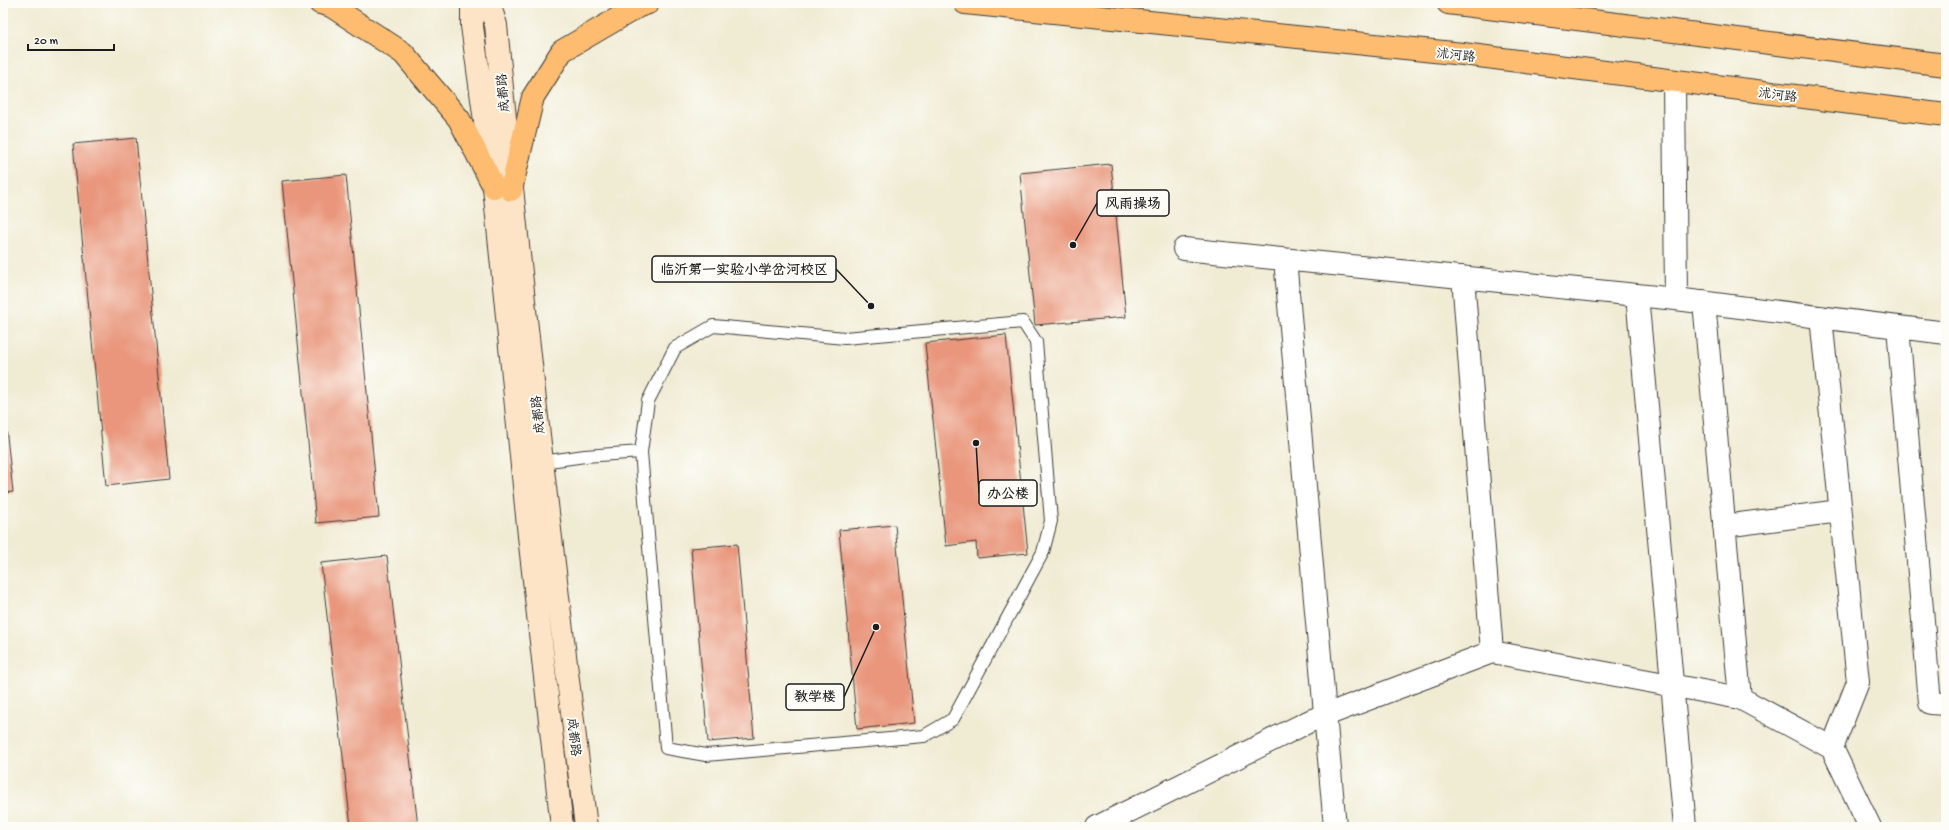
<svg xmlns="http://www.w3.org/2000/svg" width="1949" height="830" font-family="'Gochi Hand','LXGW WenKai TC',sans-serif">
<rect width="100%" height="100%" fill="#fdfcf7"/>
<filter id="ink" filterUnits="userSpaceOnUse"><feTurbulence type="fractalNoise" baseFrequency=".025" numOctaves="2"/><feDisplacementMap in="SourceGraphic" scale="8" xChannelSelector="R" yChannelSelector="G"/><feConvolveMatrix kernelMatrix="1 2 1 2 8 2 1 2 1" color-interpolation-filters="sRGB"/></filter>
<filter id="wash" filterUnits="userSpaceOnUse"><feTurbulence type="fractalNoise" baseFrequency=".012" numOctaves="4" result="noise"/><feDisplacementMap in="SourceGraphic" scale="16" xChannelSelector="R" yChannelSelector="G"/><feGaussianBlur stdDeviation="0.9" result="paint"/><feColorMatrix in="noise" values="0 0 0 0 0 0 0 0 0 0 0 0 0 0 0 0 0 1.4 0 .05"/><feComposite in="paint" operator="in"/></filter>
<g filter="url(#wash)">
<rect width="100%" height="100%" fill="#f0ebd3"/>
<g id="blocks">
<path fill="#e9967b" d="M136 138 169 479 106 486 73 144Z
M1111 164 1126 317 1035 325 1020 173Z
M346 175 379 517 316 523 282 181Z
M1006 335 1028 553 977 558 976 542 946 546 925 343Z
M3 399 13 492 3 493Z
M895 525 914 723 857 729 839 530Z
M737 544 754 738 708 742 691 548Z
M387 556 418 827H351L321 563Z"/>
</g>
</g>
<g filter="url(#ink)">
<use href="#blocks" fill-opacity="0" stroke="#3c3b37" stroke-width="1"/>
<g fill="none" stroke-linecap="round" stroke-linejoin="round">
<g stroke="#3c3b37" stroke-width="14">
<path id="lane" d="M542 462 585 456 641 452 648 401 675 348 713 326 845 338 1023 322 1036 342 1051 521 1043 552 953 719 924 736 706 755 666 748 641 452"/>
</g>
<g stroke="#3c3b37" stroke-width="24">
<path id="street" d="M1674 81 1676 299 1946 333
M1184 249 1676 299
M1285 259 1335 827
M1463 277 1492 652
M1637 295 1685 827
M1704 302 1740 698
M1821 317 1858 682 1832 748
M1898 327 1930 703 1946 704
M1724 526 1840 511
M1097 827 1310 721 1492 652 1740 698 1832 748 1870 827"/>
</g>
<g stroke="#3c3b37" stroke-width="24">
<path id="secondary" d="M472 3V26L494 187 529 536 562 827
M489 3 496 25C521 293 553 560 586 827"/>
</g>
<g stroke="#3c3b37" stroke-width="24">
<path id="primary" d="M320 3 331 6 403 53 459 119 494 187
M965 3 1463 54 1946 115
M1448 3 1946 65
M511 190 533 97 562 51 639 6 648 3"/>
</g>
<use href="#lane" stroke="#fff" stroke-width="12"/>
<use href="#street" stroke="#fff" stroke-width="22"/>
<use href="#secondary" stroke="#fee4c6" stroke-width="22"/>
<use href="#primary" stroke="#fdbc70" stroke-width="22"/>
</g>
</g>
<g text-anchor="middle" stroke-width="4" stroke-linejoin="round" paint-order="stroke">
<g font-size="13" fill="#1c1c1c" stroke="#fdfcf7">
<text transform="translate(1456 54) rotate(6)" y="5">沭河路</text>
<text transform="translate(502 93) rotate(-95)" y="5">成都路</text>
<text transform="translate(1778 94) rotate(7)" y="5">沭河路</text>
<text transform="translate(537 415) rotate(-96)" y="5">成都路</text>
<text transform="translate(575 737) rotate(83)" y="5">成都路</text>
</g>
</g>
<path fill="none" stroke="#1c1c1c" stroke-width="1.5" d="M1073 245L1097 203M871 306L836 269M976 443L979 493M876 627L844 697"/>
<g fill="#1c1c1c" stroke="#fdfcf7" stroke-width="1.5">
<circle cx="1073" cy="245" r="4"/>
<circle cx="871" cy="306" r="4"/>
<circle cx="976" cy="443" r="4"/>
<circle cx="876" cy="627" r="4"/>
</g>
<g fill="#fdfcf7" stroke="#1c1c1c" stroke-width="1.5">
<rect x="1097" y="190" width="72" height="26" rx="4"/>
<rect x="652" y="256" width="184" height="26" rx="4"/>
<rect x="979" y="480" width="58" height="26" rx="4"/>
<rect x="786" y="684" width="58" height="26" rx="4"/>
</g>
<g font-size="14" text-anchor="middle" font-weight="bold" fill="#1c1c1c">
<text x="1133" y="208">风雨操场</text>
<text x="744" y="274">临沂第一实验小学岔河校区</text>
<text x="1008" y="498">办公楼</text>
<text x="815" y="701">教学楼</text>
</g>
<rect width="1949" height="830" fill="none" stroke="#fdfcf7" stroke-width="16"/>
<path d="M28 44v6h86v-6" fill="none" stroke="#1c1c1c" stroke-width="2"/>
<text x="34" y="44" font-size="12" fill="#1c1c1c" stroke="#fdfcf7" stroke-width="3" paint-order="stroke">20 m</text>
</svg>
